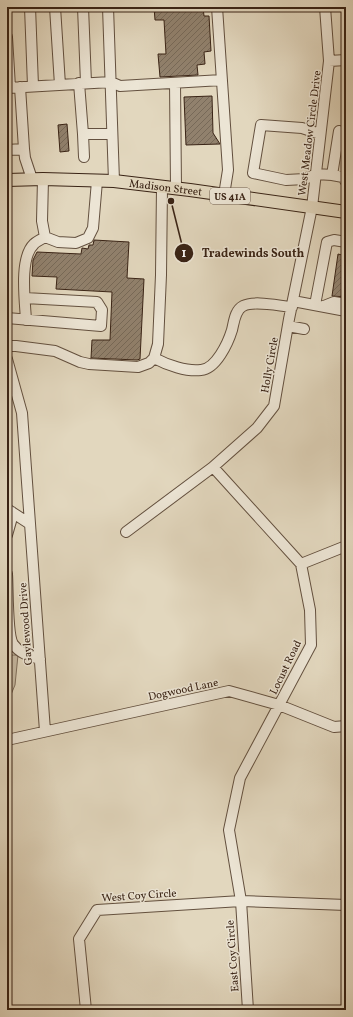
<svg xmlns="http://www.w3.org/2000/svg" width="353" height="1017" font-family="Vollkorn,serif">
<defs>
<pattern id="building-hatch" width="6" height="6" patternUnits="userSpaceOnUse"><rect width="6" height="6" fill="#91816d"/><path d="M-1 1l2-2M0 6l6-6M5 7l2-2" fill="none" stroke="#776958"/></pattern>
</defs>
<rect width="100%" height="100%" fill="#e2d7be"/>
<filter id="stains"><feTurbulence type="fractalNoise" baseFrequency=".005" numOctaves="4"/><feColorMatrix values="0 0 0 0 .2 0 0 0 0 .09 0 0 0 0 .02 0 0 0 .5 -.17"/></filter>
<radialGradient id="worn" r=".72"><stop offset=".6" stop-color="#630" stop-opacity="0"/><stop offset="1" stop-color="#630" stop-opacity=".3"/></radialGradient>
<path fill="#c5b8a1" stroke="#7f6e5b" d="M7 655H18L15 685 7 704Z"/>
<path fill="url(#building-hatch)" stroke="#392315" d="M154 7H203L204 16H209L211 51 204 52 205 64 197 65 198 75 160 77 158 54H166L164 20H155Z
M212 96 213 133 220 144 186 145 184 97Z
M67 124 69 151 60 152 58 125Z
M94 240 129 242 127 278 144 279 140 359 137 360 91 358 92 340H110L112 292 56 289 57 277 32 276 33 260 37 252 81 254 82 248 88 249 89 245H93Z
M338 254 346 256V297L332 296Z"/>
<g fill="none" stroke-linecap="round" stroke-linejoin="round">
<g stroke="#63503f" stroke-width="12">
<path id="minor" d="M30 7 33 86
M55 7 60 85
M83 7 86 83
M108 7 114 181
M217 7 228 170 224 195
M7 37 10 87
M329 61 346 60
M79 83 83 134H112
M175 83 176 188
M20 87 24 149 25 158 32 179
M7 88 111 82 120 86 222 80
M83 134 84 157
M320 134 302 128 261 125 253 173 286 180 305 179 316 174 332 175 339 131
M7 150 24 149
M332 175 343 177 346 182
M43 179 42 221 45 237
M45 237 58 242 76 243 88 238 93 228 97 181
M293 301 346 311
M315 305 327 242 334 240 346 242
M324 306 334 302 346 304
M7 318 101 326 102 310 97 302 25 298
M26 320C25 301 19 258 34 244 37 241 42 239 45 237
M288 326 304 329
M7 346H16L55 351 80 362 89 364 138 367 149 363 154 358 158 344 161 275 162 187
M154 358C167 365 187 372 201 370 216 369 228 343 232 330 234 322 235 310 243 306 254 300 279 306 292 307
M7 359 22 413 45 731
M213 467 301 564 310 610 311 645 240 778 229 830 241 901 248 1010
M7 509 30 524
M126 532 213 467 257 428 274 406 289 319 312 207 329 61 325 7
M7 535 11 521 12 512
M301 564 346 546
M7 574C8 587 7 635 13 644 20 654 30 656 40 659
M7 740 229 691 279 705 334 727 346 726
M86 1010 79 939 97 910 241 901 346 905"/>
</g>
<g stroke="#392315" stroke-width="14">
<g id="major">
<path id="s1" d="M7 180 43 179 114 181 190 190 346 212"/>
</g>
</g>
<use href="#minor" stroke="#ece5d5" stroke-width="10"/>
<use href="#major" stroke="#e2d7be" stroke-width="12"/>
</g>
<g text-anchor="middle" stroke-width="3" stroke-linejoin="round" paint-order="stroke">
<rect fill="#ece5d5" stroke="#6f5d4f" stroke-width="1" x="210" y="188" width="40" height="16" rx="3"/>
<g font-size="10" font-weight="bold" fill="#392315">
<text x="230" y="200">US 41A</text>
</g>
<g font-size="11" fill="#392315" stroke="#ece5d5">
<text transform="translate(309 133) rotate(-83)" y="4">West Meadow Circle Drive</text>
<text dy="4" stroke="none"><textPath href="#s1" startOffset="159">Madison Street</textPath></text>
<text transform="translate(269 365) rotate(-80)" y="4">Holly Circle</text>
<text transform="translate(25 624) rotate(-94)" y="4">Gaylewood Drive</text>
<text transform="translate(285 667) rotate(-64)" y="4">Locust Road</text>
<text transform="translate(183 689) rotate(-12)" y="4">Dogwood Lane</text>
<text transform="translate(139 895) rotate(-4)" y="4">West Coy Circle</text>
<text transform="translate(232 956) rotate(-94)" y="4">East Coy Circle</text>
</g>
</g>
<path fill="none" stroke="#392315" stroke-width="1.5" d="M171 201L184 253"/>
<g fill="#392315" stroke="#ece5d5" stroke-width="1.5">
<circle cx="171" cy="201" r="4"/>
<circle cx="184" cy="253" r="10"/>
</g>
<g font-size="12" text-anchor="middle" font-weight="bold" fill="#fff">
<text x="184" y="257">1</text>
</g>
<g font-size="12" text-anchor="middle" font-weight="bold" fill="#392315" stroke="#ece5d5" stroke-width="3" stroke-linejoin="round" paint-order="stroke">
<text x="253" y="257">Tradewinds South</text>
</g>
<rect width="353" height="1017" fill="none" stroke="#e2d7be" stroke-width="24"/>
<rect x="8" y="8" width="337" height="1001" fill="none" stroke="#392315" stroke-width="2"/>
<rect x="12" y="12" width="329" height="993" fill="none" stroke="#392315"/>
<rect width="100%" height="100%" filter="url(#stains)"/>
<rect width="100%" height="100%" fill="url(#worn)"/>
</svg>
